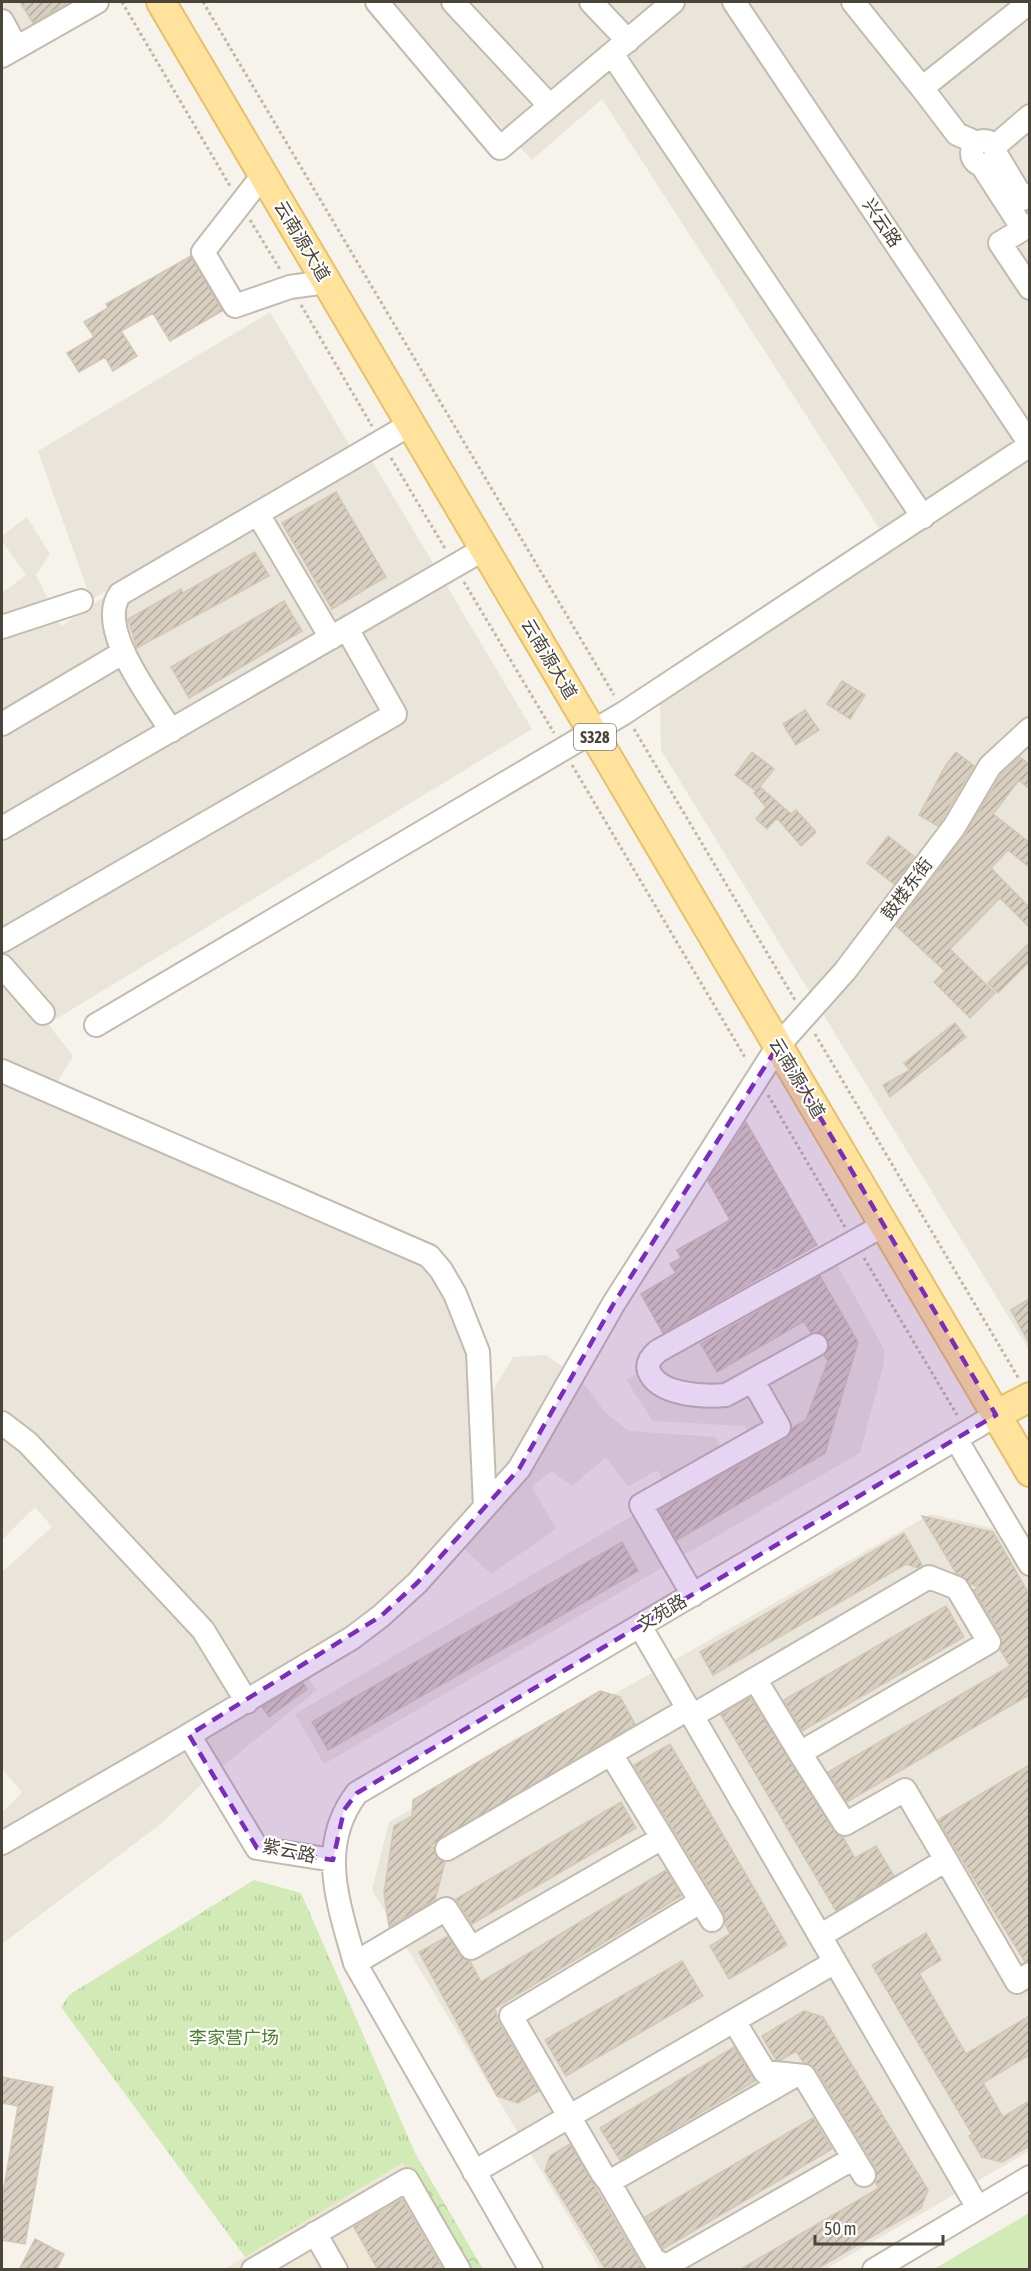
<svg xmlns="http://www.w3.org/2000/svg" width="1031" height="2271" font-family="'Asap Condensed','Noto Sans SC',sans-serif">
<defs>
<pattern id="grass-tufts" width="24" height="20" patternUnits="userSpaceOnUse" patternTransform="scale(1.5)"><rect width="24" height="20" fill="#d2eab5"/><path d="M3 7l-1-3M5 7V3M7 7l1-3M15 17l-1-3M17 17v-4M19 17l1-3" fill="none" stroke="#b6ca9c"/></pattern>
<pattern id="forest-crowns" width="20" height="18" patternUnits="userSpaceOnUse" patternTransform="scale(1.5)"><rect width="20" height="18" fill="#d2eab5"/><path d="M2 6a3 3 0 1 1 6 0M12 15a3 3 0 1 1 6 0" fill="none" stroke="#b6ca9c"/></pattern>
<pattern id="building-hatch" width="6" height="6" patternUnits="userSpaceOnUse" patternTransform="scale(1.5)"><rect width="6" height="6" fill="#d8cfc1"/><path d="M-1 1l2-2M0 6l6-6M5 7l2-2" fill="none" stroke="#b1aa9e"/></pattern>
</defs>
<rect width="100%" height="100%" fill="#f6f3ec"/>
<path fill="#eae5da" d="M2 2H93L100 13 2 70Z
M385 2H1029V1350L661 750 660 695 893 550 602 99 532 160Z
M270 312 350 446 91 600 38 451Z
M362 444 532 729 48 1024 73 1056 46 1101 427 1269 455 1310 484 1406 513 1357 546 1355 579 1378 606 1413 629 1431 716 1437 724 1455 667 1487 657 1470 628 1487 606 1457 572 1486 551 1471 532 1487 556 1529 491 1574 451 1537 304 1672 317 1690 207 1779 163 1822 2 1944V1845L11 1839 2 1830V1813L22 1792 2 1769V1572L52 1527 35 1507 2 1540V593L26 575 2 541V536L27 517 50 554 36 575 61 626 101 599Z
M834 1259 884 1349V1363L860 1453 324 1764 295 1714 753 1445 745 1426 653 1421 626 1380Z
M931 1514 1001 1530 1029 1578V2151L826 2269H600L372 1890 389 1822Z"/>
<path fill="#efe8d6" d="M416 2155 483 2270H223Z"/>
<path fill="url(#grass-tufts)" d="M254 1880 301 1893 416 2155 245 2257 61 2007 69 1995Z"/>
<path fill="url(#forest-crowns)" d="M416 2155 483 2269H465L403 2163Z"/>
<path fill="#d2eab5" d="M1029 2213V2269H934Z"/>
<path fill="url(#building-hatch)" stroke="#d3c7b4" stroke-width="1.5" d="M20 2H69L33 23Z
M191 256 222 311 170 341 153 313 121 331 137 356 113 371 105 357 79 372 67 353 94 337 84 322 108 308 106 304Z
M336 492 386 577 332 609 282 523Z
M255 552 269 576 137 648 128 619 181 589 183 593Z
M284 601 302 631 189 698 171 667Z
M842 681 865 695 850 719 827 704Z
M805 710 819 730 796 745 783 724Z
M752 752 774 769 757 790 760 787 791 814 796 810 816 832 801 846 777 818 767 829 756 819 766 807 754 793 756 791 735 775Z
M956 752 974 766 938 826 919 815 946 765Z
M1020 757 1029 764V789L1019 780 993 814 1029 842V867L1008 850 991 868 1029 907V927L1000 898 950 949 995 993 970 1018 934 982 945 971 896 926 965 835 1001 775Z
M888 836 915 857 894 884 867 863Z
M1029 943V962L998 993 988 983Z
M955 1023 966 1037 890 1097 883 1085 910 1070 904 1063Z
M746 1122 817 1245 663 1333 641 1294 676 1273 670 1264 681 1258 677 1250 730 1220 708 1181Z
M820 1276 858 1342 825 1453 677 1540 660 1510 786 1439 792 1428 806 1420 828 1361 824 1355 829 1345 823 1334 811 1333 804 1321 717 1372 701 1344Z
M1029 1299V1343L1011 1310Z
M922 1516 993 1532 1029 1594V1695L847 1802 828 1772 1010 1666 1000 1649 1001 1635 974 1590 979 1587 970 1584 956 1573Z
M904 1533 922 1565 918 1568 906 1564 713 1675 700 1652Z
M622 1542 638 1571 328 1750 312 1722Z
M946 1606 964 1637 802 1731 784 1700Z
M303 1683 307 1689 269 1717 262 1707Z
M600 1691 620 1697 635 1724 430 1846 434 1848 436 1856 445 1862 435 1900 389 1927 384 1893 394 1826 412 1816 413 1800Z
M750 1697 834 1831 843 1837 855 1858 876 1846 894 1876 836 1911 721 1715Z
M670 1744 787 1945 729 1979 710 1946 730 1934 725 1924 724 1913 634 1765Z
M1029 1765V1961L1025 1962 938 1820Z
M621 1802 636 1828 472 1924 456 1899Z
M666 1870 681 1896 495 2008 499 2023 539 2091 518 2103 497 2096 419 1952 448 1936 460 1956 470 1961 481 1982Z
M926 1933 941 1960 919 1973 966 2054 1029 2016V2055L983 2083 1003 2117 1029 2101V2146L1002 2162 982 2157 969 2136 972 2134 872 1965Z
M682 1961 703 1996 566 2076 545 2040Z
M804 2011 823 2017 928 2190 921 2208 815 2270H739L879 2188 875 2182 876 2168 816 2069 803 2062 796 2051 781 2060H776L762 2036Z
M734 2047 755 2081 620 2160 600 2128Z
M2 2077 53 2087 25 2244 2 2240V2199L18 2106 2 2103Z
M813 2118 832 2149 663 2249 645 2217Z
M570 2144 642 2267 645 2270H606L545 2171 550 2156Z
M402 2199 443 2270H378L354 2227Z
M35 2239 64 2254 56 2270H19Z"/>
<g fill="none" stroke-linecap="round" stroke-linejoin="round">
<g stroke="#c2bbae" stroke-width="26">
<path id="minor" d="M377 2 500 148 673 2
M453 2 550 106
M591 2 628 41
M734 2 1030 444
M853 2 922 88
M2 21 16 47
M612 54 923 517
M2 56 97 2
M972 153a12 12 0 1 1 24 0a12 12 0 1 1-24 0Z
M977 143 957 134 922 88 1030 2
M994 147 1030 116
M996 154 1023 199 1030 195
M981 164 1023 229 1030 225
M263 175 203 252 235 306 290 287 326 282
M1023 229 1000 243 1030 288
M258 514 331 638
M2 627 81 601
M2 724 124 652
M171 731C153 700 95 629 120 594L411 424
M2 828 484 549
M2 941 395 714 347 629
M2 966 43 1013
M96 1025 624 713 1030 445
M2 1071 429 1256 441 1270 455 1294 478 1352 485 1507
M816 1345 726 1395C703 1397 658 1395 649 1371 646 1362 652 1356 658 1351L884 1225
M2 1423 28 1443 203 1630 247 1702
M956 1439 1030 1564
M693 1595 641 1505 779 1427 753 1381
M640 1626 978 2208
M692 1716 755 1679
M800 1753 755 1679 929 1577 957 1588 989 1642 800 1753 845 1824 905 1790 946 1860 820 1936
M611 1754 712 1920
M2 1843 189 1735
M447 1849 688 1709
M333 1860 257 1848 189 1735 352 1638 381 1616 417 1583 519 1469 614 1303 778 1046 845 971 954 827 990 766 1030 729
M946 1860 1017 1982 1030 1974
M700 1902 511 2016 602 2173 609 2182 796 2075
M355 1963 446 1909 471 1948 662 1838
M734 2021 765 2072 804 2076 864 2175
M474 2172 835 1962
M609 2182 654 2260 666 2266 854 2158
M315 2233 336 2270
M253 2270 407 2180 459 2270
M531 2270 355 1963C339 1905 316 1846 357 1793L996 1415
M874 2270 1030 2177"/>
</g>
<g stroke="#e6c16a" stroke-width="32">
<path id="major" d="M161 2 1030 1472
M996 1415 1030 1397"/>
</g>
<path stroke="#c4b79f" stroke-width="3" stroke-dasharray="3 3" stroke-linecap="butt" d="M122 2 230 186
M203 2 614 695
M250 220 281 271
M301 305 372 426
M391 458 446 550
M464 582 554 733
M634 729 795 1000
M572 765 746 1059
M815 1034 1019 1379
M768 1095 845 1227
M864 1258 957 1415"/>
<use href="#minor" stroke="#fff" stroke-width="22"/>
<use href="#major" stroke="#ffe39c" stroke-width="28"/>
</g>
<path fill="#7b2cbf" fill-opacity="0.2" stroke="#7b2cbf" stroke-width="4.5" stroke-dasharray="12 8" stroke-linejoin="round" d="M778 1046 996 1415 357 1793 344 1810 333 1860 257 1848 189 1735 381 1616 417 1583 519 1469 614 1303Z"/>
<g text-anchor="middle" stroke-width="4.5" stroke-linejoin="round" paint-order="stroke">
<rect fill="#fff" stroke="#817c74" stroke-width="1.5" x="574" y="724" width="42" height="26" rx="4.5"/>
<g font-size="16" font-weight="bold" fill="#4b4439">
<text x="595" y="743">S328</text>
</g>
<g font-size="18" fill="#4b4439" stroke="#fff">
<text transform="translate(882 223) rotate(56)" y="6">兴云路</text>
<text transform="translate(302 241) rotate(59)" y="6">云南源大道</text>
<text transform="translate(549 659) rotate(59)" y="6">云南源大道</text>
<text transform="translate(907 889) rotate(-53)" y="6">鼓楼东街</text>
<text transform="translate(797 1078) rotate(59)" y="6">云南源大道</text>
<text transform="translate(662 1613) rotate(-31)" y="6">文苑路</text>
<text transform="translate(289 1851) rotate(12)" y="6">紫云路</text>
</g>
<g font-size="18" fill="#4a7f2a" stroke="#fff">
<text x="234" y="2044">李家营广场</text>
</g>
</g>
<rect width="1031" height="2271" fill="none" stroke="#4b4439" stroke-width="6"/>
<path d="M815 2235v9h128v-9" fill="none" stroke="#4b4439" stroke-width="3"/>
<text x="824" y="2235" font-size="18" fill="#4b4439" stroke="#ffffff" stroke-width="4.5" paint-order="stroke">50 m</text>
</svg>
